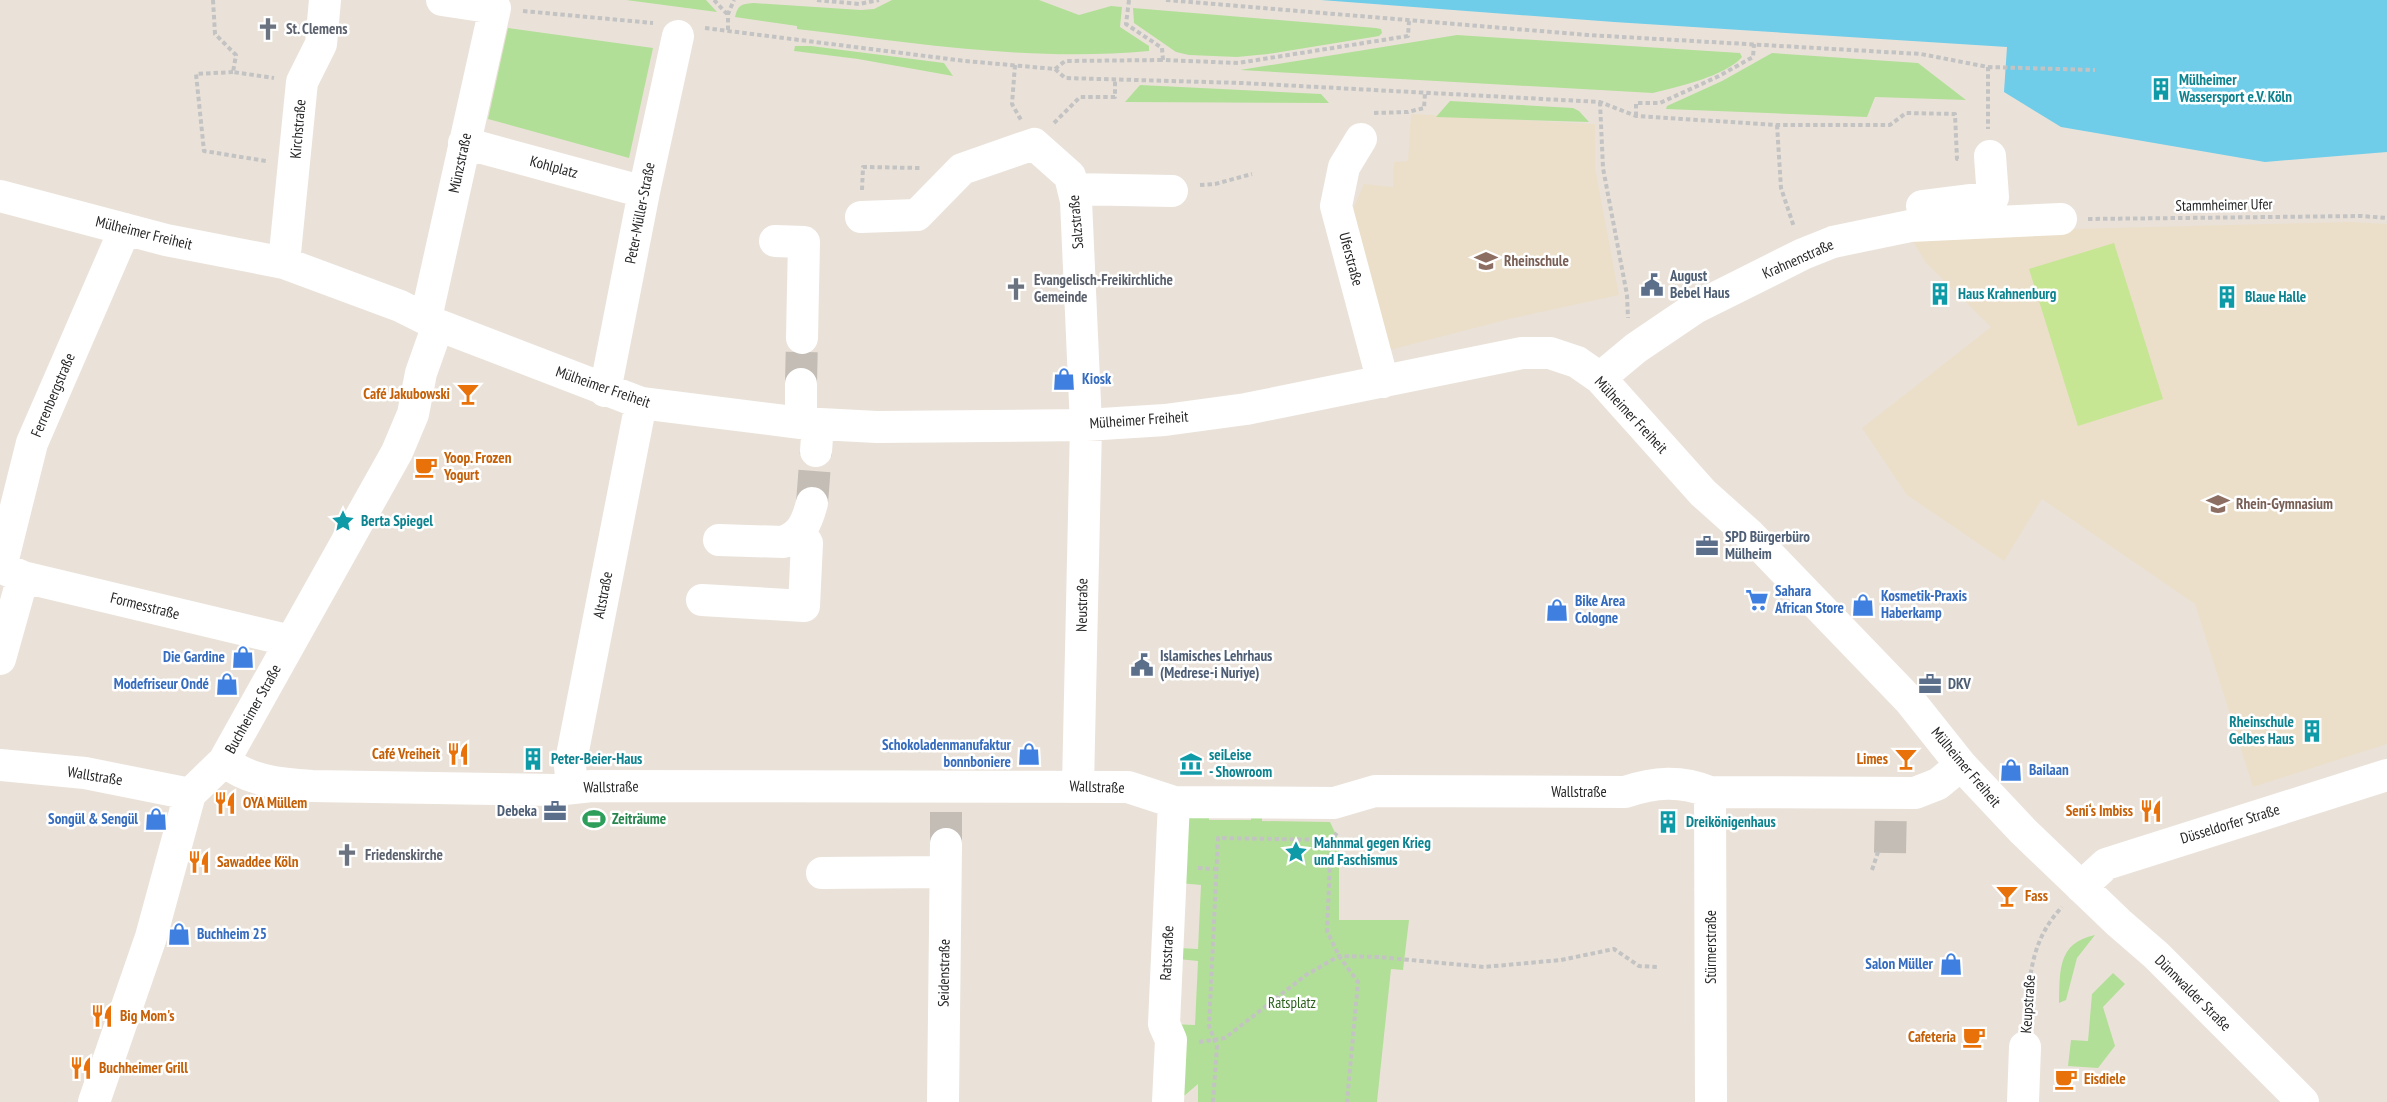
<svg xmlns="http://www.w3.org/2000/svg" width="2387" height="1102" font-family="'PT Sans Narrow',sans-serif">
<rect width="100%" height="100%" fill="#eae2d9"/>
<path fill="#ebdfc9" d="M1411 114 1595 124V168L1619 295 1509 319 1386 351 1349 219 1364 184 1393 187 1394 162 1408 161Z
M2351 222 2387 224V744L2253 787 2195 604 2042 499 2004 561 1907 495 1862 428 1991 327 1926 263 1908 233Z"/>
<path fill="#b2df97" d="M626 0H706L717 12Z
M892 0H1039L1079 15 1111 6 1122 7 1120 27 1149 46V51C1032 62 913 43 797 29V26L735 17C738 5 741 4 753 3L861 10 874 9Z
M1133 8 1376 28 1381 29 1382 33 1379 36 1268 54 1237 57 1189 55 1176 52 1134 23Z
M508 28 653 48 629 158 488 119Z
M1457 35 1740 53 1742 57C1726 76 1677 87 1653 93L1240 70Z
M795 46H811L944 63 953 76 858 59 794 51Z
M1772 53 1918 63 1966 100 1875 97 1867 117 1666 109 1667 106 1722 81Z
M1140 85 1321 94 1329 103 1125 102Z
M1450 101 1573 108 1579 111 1589 122 1436 117Z
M1197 810H1209V820H1251V811H1262V821L1330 822 1339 841V920H1409L1403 970 1391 969 1377 1102H1198V1084L1178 1101 1172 1024 1195 1025 1198 961 1178 959 1179 948 1198 949 1201 885 1179 883 1181 826Z
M2095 935 2077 958 2066 1000 2059 1003C2060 971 2057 943 2095 935Z
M2113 973 2125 984 2103 1007 2115 1046 2098 1068 2068 1066 2071 1040 2088 1041 2092 994Z"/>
<path fill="#c6e693" d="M2114 243 2163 399 2078 426 2029 269Z"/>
<path fill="#6fcde9" d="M1321 0H2387V152L2265 162 2061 127 2004 92 2007 47 1614 22Z"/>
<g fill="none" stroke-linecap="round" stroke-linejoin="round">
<path stroke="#c3bdb5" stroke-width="32" stroke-dasharray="32 16" stroke-linecap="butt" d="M801 384 802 338
M812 503 816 451
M946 844V806
M1890 853 1891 807"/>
<path stroke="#c3c3c3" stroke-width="4" stroke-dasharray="4.5 3" stroke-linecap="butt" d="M213 0 215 34 236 55 233 72 274 78
M714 0 727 14
M817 0 859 4 879 0
M1129 0 1126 24 1162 48 1163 60 1238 63 1408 36 1409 21
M1166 0 1588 35 1921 54 1988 67V129
M523 11 653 23
M705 28 965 61 1055 69 1065 78 1242 83 1600 102 1636 116 1777 125H1890L1906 113 1955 114 1957 159H1961
M728 30V14L734 0
M1015 65 1012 104 1021 120
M1988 67 2095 70
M1055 69 1065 61 1163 60
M233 72 196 74 204 151 266 161
M1600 102 1603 168 1627 295 1628 318
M1374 113 1408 112 1424 108 1425 93
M1636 116V103H1660L1719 76 1753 57 1754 44
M1054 123 1080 97H1115V79
M1777 125 1781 188 1794 227
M1200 185 1215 184 1252 174
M862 190 863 167 922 168
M2088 219 2362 216 2387 218
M1337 833 1331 840 1327 931 1339 956 1358 982 1347 1102
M1198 868 1216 869
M1872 870 1878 852
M2027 1019C2029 976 2031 940 2062 907
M1199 1042 1225 1038 1306 975 1339 956 1379 957 1484 967 1561 960 1614 949 1639 966 1658 967
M1213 1102 1217 1046 1209 1026 1218 838 1331 840"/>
<path stroke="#fff" stroke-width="32" d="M1361 139 1344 167 1336 206 1383 382
M464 143 644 192
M1073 189 1172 191
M0 196 166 240 284 263 400 306 438 325 641 403 801 423 877 427 1086 425 1165 420 1246 409 1522 353H1550L1577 362 1600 378 1703 493 1750 535 1910 701 1961 765 2023 831 2119 923 2156 955 2303 1102
M1922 206 1993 197 1990 156
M861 217 917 215 962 169 1034 144 1070 176 1076 201 1086 425 1078 786
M775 241 804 242 802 338
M284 263 302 82 321 44 325 0
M426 318 495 8 442 0
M1600 378 1636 348 1695 308 1803 254 1833 242 1910 226 2061 219
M605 391 644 192 678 36
M801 423V384
M816 451 818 424
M719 540 783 542C802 535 807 522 812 503
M0 567 23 577 291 641
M1 567 32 443 125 229
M702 600 804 606 807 543 800 532
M0 659 23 577
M224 761C249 781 281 784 312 786L555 790 592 786 1128 787 1174 802 1334 803 1375 791 1625 792C1655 782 1680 780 1710 792L1915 793 1938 784 1961 765
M0 765 85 773 190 794
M572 788 570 766 641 403
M1710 792 1711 1102
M822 873 945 872
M2081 887 2106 864 2387 775
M94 1102 151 937 190 794 224 761 397 452 413 414 421 373 438 325
M943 1102 946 844
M1168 1102 1171 1040 1164 1024 1174 802
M2023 1102 2025 1047"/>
</g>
<defs>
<g id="church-bare" transform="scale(1.8)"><path d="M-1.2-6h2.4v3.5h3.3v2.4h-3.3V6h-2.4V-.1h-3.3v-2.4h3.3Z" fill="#6b7280" stroke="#fff" stroke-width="2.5" paint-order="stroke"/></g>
<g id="building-bare" transform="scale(1.8)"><path d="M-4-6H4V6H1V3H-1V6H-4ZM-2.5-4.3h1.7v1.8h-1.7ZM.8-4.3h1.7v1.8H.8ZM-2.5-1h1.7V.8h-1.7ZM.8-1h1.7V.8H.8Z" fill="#0f9aa8" stroke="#fff" stroke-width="2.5" paint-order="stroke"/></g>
<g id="school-bare" transform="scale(1.8)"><path d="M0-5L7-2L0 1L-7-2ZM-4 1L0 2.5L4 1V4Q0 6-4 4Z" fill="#8d6e63" stroke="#fff" stroke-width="2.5" paint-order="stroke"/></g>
<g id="civic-bare" transform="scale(1.8)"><path d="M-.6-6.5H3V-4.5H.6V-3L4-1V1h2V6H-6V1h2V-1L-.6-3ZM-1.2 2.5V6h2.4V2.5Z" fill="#5c6f8a" stroke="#fff" stroke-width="2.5" paint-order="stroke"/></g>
<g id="shop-bare" transform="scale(1.8)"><path d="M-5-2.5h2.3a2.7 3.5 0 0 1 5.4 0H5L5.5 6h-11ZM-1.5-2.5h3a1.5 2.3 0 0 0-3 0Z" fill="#3f7fe0" stroke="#fff" stroke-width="2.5" paint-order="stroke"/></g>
<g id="bar-bare" transform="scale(1.8)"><path d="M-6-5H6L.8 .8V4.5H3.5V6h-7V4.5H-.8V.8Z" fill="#e8710a" stroke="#fff" stroke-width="2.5" paint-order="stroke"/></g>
<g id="cafe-bare" transform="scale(1.8)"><path d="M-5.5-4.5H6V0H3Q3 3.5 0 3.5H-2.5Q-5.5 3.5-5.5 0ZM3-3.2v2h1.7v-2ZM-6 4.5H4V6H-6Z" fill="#e8710a" stroke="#fff" stroke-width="2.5" paint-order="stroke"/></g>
<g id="sight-bare" transform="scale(1.8)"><path d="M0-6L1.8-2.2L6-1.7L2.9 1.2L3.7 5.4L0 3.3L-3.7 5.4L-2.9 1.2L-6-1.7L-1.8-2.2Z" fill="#0f9aa8" stroke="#fff" stroke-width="2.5" paint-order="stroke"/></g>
<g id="office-bare" transform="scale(1.8)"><path d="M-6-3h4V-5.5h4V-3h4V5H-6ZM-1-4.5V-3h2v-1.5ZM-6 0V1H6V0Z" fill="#5c6f8a" stroke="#fff" stroke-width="2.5" paint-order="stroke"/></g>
<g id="supermarket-bare" transform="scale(1.8)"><path d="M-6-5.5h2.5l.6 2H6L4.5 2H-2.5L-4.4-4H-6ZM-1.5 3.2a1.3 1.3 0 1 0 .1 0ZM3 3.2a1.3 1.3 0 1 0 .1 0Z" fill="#3f7fe0" stroke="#fff" stroke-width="2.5" paint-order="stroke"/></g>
<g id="restaurant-bare" transform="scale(1.8)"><path d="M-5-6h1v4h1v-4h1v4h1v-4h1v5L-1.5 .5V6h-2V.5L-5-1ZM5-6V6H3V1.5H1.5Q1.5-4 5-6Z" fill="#e8710a" stroke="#fff" stroke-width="2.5" paint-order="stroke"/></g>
<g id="museum-bare" transform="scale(1.8)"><path d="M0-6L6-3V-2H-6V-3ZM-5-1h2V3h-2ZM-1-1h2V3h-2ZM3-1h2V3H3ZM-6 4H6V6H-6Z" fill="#0f9aa8" stroke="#fff" stroke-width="2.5" paint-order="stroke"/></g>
<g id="stadium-bare" transform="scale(1.8)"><path d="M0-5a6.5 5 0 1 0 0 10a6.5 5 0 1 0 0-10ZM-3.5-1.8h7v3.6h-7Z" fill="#2e9e5b" stroke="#fff" stroke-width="2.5" paint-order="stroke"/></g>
</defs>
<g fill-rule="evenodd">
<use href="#church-bare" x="268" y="29"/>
<use href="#building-bare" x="2161" y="89"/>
<use href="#school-bare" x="1486" y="261"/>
<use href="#civic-bare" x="1652" y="285"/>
<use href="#church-bare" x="1016" y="289"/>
<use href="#building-bare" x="1940" y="294"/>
<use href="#building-bare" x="2227" y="297"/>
<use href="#shop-bare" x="1064" y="379"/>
<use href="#bar-bare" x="468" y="394"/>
<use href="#cafe-bare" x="426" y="467"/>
<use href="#school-bare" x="2218" y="504"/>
<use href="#sight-bare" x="343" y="521"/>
<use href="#office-bare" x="1707" y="546"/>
<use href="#supermarket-bare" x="1757" y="600"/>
<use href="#shop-bare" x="1863" y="605"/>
<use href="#shop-bare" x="1557" y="610"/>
<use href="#shop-bare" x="243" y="657"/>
<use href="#civic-bare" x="1142" y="665"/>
<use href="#shop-bare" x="227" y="684"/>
<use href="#office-bare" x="1930" y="684"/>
<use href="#building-bare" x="2312" y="731"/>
<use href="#restaurant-bare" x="458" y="754"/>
<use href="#shop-bare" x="1029" y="754"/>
<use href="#building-bare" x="533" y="759"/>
<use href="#bar-bare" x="1906" y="759"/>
<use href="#museum-bare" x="1191" y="764"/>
<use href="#shop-bare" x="2011" y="770"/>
<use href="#restaurant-bare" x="225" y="803"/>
<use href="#office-bare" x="555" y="811"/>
<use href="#restaurant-bare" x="2151" y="811"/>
<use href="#shop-bare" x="156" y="819"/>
<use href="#stadium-bare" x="594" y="819"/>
<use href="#building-bare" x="1668" y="822"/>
<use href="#sight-bare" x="1296" y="852"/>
<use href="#church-bare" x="347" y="855"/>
<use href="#restaurant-bare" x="199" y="862"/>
<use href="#bar-bare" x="2007" y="896"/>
<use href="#shop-bare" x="179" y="934"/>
<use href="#shop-bare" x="1951" y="964"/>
<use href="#restaurant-bare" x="102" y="1016"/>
<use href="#cafe-bare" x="1974" y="1037"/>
<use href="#restaurant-bare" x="81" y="1068"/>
<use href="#cafe-bare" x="2066" y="1079"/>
</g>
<g text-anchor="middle" stroke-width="5" stroke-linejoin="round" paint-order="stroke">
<g font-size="15" font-weight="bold" fill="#5b616d" stroke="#fff" text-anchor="start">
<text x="286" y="34">St. Clemens</text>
<text x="1034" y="285">Evangelisch-Freikirchliche<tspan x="1034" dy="17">Gemeinde</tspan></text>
<text x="365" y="860">Friedenskirche</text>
</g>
<g font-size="15" font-weight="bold" fill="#0d838f" stroke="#fff" text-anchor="start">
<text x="2179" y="85">Mülheimer<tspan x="2179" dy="17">Wassersport e.V. Köln</tspan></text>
<text x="1958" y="299">Haus Krahnenburg</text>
<text x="2245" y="302">Blaue Halle</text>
<text x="361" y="526">Berta Spiegel</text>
<text x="2294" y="727" text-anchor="end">Rheinschule<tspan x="2294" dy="17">Gelbes Haus</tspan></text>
<text x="1209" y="760">seiLeise<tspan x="1209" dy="17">- Showroom</tspan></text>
<text x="551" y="764">Peter-Beier-Haus</text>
<text x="1686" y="827">Dreikönigenhaus</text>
<text x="1314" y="848">Mahnmal gegen Krieg<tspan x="1314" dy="17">und Faschismus</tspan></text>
</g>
<g font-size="15" fill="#272727" stroke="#fff">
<text transform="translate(298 129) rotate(-85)" y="5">Kirchstraße</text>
<text transform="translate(460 163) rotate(-78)" y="5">Münzstraße</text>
<text transform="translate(554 167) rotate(15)" y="5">Kohlplatz</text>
<text transform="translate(2224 205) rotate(-1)" y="5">Stammheimer Ufer</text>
<text transform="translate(640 213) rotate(-79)" y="5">Peter-Müller-Straße</text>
<text transform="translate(1076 222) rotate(-95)" y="5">Salzstraße</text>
<text transform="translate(144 233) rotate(14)" y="5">Mülheimer Freiheit</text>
<text transform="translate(1351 259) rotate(75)" y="5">Uferstraße</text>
<text transform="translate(1798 259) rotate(-24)" y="5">Krahnenstraße</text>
<text transform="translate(603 387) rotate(19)" y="5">Mülheimer Freiheit</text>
<text transform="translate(53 395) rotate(-67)" y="5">Ferrenbergstraße</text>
<text transform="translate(1631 415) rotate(47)" y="5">Mülheimer Freiheit</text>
<text transform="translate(1139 420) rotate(-4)" y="5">Mülheimer Freiheit</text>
<text transform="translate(603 595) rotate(-79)" y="5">Altstraße</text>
<text transform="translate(1082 605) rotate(-89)" y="5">Neustraße</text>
<text transform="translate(145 606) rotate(14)" y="5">Formesstraße</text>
<text transform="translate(253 709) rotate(-61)" y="5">Buchheimer Straße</text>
<text transform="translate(1966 767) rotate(50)" y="5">Mülheimer Freiheit</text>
<text transform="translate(95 776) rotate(9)" y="5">Wallstraße</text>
<text transform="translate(611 787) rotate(-1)" y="5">Wallstraße</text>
<text transform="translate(1097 787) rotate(2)" y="5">Wallstraße</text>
<text x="1579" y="797">Wallstraße</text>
<text transform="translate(2230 824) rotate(-17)" y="5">Düsseldorfer Straße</text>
<text transform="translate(1711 947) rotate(-90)" y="5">Stürmerstraße</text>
<text transform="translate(1167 953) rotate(-87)" y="5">Ratsstraße</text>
<text transform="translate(944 973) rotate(-89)" y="5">Seidenstraße</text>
<text transform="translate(2193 993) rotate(45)" y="5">Dünnwalder Straße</text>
<text transform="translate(2028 1004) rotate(-86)" y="5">Keupstraße</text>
</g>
<g font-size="15" font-weight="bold" fill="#785e54" stroke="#fff" text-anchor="start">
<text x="1504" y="266">Rheinschule</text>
<text x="2236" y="509">Rhein-Gymnasium</text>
</g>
<g font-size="15" font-weight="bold" fill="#4e5e75" stroke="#fff" text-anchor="start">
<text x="1670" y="281">August<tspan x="1670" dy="17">Bebel Haus</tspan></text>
<text x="1725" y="542">SPD Bürgerbüro<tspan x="1725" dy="17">Mülheim</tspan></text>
<text x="1160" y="661">Islamisches Lehrhaus<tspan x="1160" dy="17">(Medrese-i Nuriye)</tspan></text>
<text x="1948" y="689">DKV</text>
<text x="537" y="816" text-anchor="end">Debeka</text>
</g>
<g font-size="15" font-weight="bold" fill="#366cbe" stroke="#fff" text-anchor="start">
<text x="1082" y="384">Kiosk</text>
<text x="1775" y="596">Sahara<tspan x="1775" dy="17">African Store</tspan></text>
<text x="1881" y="601">Kosmetik-Praxis<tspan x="1881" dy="17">Haberkamp</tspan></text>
<text x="1575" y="606">Bike Area<tspan x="1575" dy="17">Cologne</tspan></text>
<text x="225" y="662" text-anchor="end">Die Gardine</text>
<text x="209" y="689" text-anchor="end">Modefriseur Ondé</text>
<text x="1011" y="750" text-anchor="end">Schokoladenmanufaktur<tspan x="1011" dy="17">bonnboniere</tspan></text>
<text x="2029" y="775">Bailaan</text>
<text x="138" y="824" text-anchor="end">Songül &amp; Sengül</text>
<text x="197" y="939">Buchheim 25</text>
<text x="1933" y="969" text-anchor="end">Salon Müller</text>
</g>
<g font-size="15" font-weight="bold" fill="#c56008" stroke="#fff" text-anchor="start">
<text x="450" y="399" text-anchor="end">Café Jakubowski</text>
<text x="444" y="463">Yoop. Frozen<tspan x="444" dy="17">Yogurt</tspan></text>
<text x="440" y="759" text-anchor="end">Café Vreiheit</text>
<text x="1888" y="764" text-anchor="end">Limes</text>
<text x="243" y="808">OYA Müllem</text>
<text x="2133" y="816" text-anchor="end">Seni‘s Imbiss</text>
<text x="217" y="867">Sawaddee Köln</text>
<text x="2025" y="901">Fass</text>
<text x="120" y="1021">Big Mom's</text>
<text x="1956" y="1042" text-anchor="end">Cafeteria</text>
<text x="99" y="1073">Buchheimer Grill</text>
<text x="2084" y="1084">Eisdiele</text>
</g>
<g font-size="15" font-weight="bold" fill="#27864d" stroke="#fff" text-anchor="start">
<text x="612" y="824">Zeiträume</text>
</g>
<g font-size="15" fill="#2c601c" stroke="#fff">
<text x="1292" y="1008">Ratsplatz</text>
</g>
</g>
</svg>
